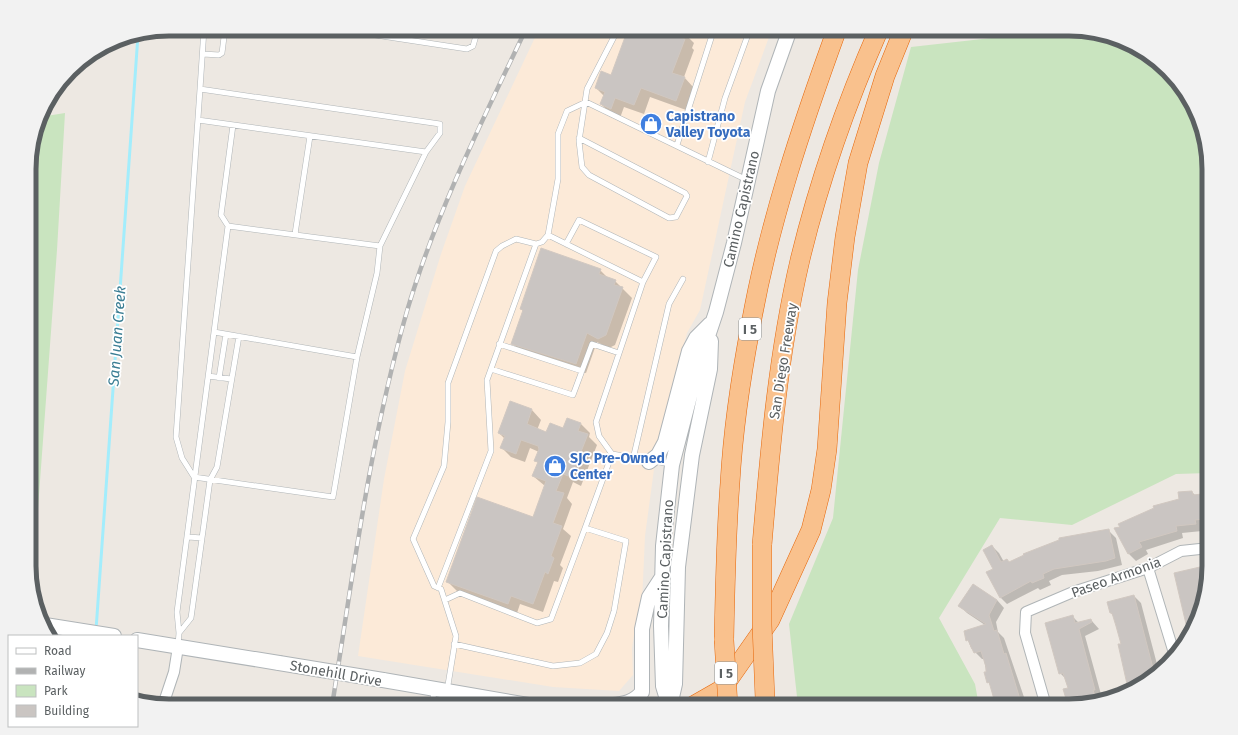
<svg xmlns="http://www.w3.org/2000/svg" width="1238" height="735" font-family="'Fira Sans',sans-serif">
<rect width="100%" height="100%" fill="#ede8e2"/>
<path fill="#fcead8" d="M539 29H772L745 102 700 310 687 333 657 447 645 536 642 603 635 628 632 648 633 675 619 691 553 687 358 656 384 479 405 371 441 254 465 186Z
M353 698 416 706H352Z"/>
<path fill="#c9e4bf" d="M1070 29 1139 48 1186 91 1209 159V473L1176 474 1072 525 1000 518 939 618 975 684 979 706H798L789 624 833 518 858 270 879 163 911 47Z
M65 113 57 250 32 590 30 584V151L40 117Z"/>
<path fill="#0003" d="M650 29H690L687 36 694 43 692 48 694 50 684 77 694 88 686 110 650 97 644 114 624 107 620 118 611 114 601 104 604 96 596 88 612 76 647 37Z
M600 270 609 279 615 281 632 298 615 345 609 348 597 342 586 373 522 353 513 344 524 312 521 309Z
M510 402 532 410 541 420 537 430 547 434 581 424 590 433 589 437 597 445 581 486 573 482 567 498 572 504 563 529 571 536 560 565 563 568 558 582 554 581 543 612 520 604 517 613 457 591 447 581 533 518 545 486 533 476 538 463 536 461 539 452 530 448 525 462 511 457 502 448 505 439 499 433Z
M1192 492 1195 495H1201L1204 498 1209 497V526L1202 527V531L1182 533 1183 538 1146 550 1148 554 1136 561 1129 554 1116 529 1180 500Z
M1109 531 1116 538 1122 565 1098 571 1062 575 1049 581 1051 585 1040 590 1038 588 1007 604 1000 597 992 546 999 553 1004 562 1010 563Z
M1199 568 1206 575 1207 579 1192 629 1187 624 1175 574Z
M1134 596 1141 603 1158 668 1139 687 1132 689 1128 683 1122 644 1114 617 1111 613Z
M997 600 1004 608 996 622 998 632 1004 638 1027 706H995L991 686 988 682 984 659H982L971 648 965 632 985 625 967 613 960 606Z
M1072 616 1079 623 1091 620 1099 629 1085 636 1102 698 1078 706H1067L1064 690 1069 689 1066 679 1060 673Z"/>
<g fill="none" stroke-linecap="round" stroke-linejoin="round">
<path stroke="#a3edfc" stroke-width="3" d="M96 630 138 35"/>
</g>
<path fill="#cac5c2" stroke="#d1c8c1" d="M628 29 646 36 649 29H675L685 33 683 39H685L672 73 685 77 676 101 641 88 634 105 615 98 611 109 600 104 605 92 595 88 601 71 611 75Z
M541 248 601 269 599 274 616 280 614 285 623 287 606 335 598 339 587 333 576 364 511 344 523 310 520 309Z
M510 401 532 409 527 424 546 432 550 423 563 428 567 418 581 423 578 431 588 434 571 477 563 474 556 491 564 493 553 523 562 526 551 556 554 558 548 574 545 572 533 604 511 596 508 604 446 582 477 497 533 517 546 481 532 476 538 462 534 461 539 449 538 446 521 440 516 454 500 448 505 436 498 433Z
M1192 491 1193 495 1202 494 1204 519 1195 520 1196 524 1176 526 1177 531 1139 542 1142 547 1128 554 1114 528 1120 527 1118 524 1154 508 1153 506 1179 499 1178 492Z
M1109 529 1115 558 1106 561 1054 569 1043 574 1044 578 1032 583 1031 581 1000 598 986 572 993 569 983 550 992 545 1001 562 1007 559 1009 562 1024 555 1023 554 1059 540V538Z
M1200 567 1205 588 1194 622 1186 624 1174 573Z
M973 584 997 600 989 615 994 631 997 630 1004 654 1006 653 1022 706H996L989 682 987 683 984 672H986V667L981 651 974 653 968 640 966 641 964 631 986 624 958 606Z
M1134 595 1154 672 1143 680 1127 684 1118 644H1121L1116 626 1112 613H1110L1107 602Z
M1073 615 1075 623 1091 619 1092 622 1079 629 1095 690H1093L1095 696 1067 702 1063 689 1068 688 1063 673 1059 674 1045 623Z"/>
<g fill="none" stroke-linecap="round" stroke-linejoin="round">
<g stroke="#b0b5b7" stroke-width="6">
<path id="lane" d="M336 29 467 49 473 46 478 29
M203 54 219 55 222 53 225 29
M200 89 204 29
M198 120 426 152 440 133V124L200 89 176 437 182 458 194 477 333 497 357 357 377 273 380 246 426 152
M579 138 685 193 687 196 676 217 669 218 589 175 582 167 579 141 587 89 618 29
M677 145 714 29
M708 162 725 98 750 29
M228 226 221 215 233 125
M295 234 310 136
M548 235 643 282 596 422 599 436 612 454 671 464
M566 244 579 220 656 257 643 282
M214 332 357 357
M499 344 582 371
M491 369 573 395 592 344 619 353
M208 376 231 379
M219 378 226 334
M633 459 669 304 683 279
M188 537 202 538
M438 588 491 451 487 380 536 244
M445 600 460 593 537 623 551 619 585 528
M179 633 191 618 210 480 217 467 239 336
M454 644 553 666 580 663 596 654 607 633 614 611 626 541 585 528 612 454
M178 645 179 633 177 612 228 226 380 246
M447 691 456 636 441 589 434 586 413 539 444 466 448 422V383L496 251 502 246 516 239 536 244 542 242 548 235 558 179V134L567 111 586 102 747 180
M432 706 434 691"/>
</g>
<g stroke="#b0b5b7" stroke-width="12">
<path id="street" d="M1148 568 1174 653
M163 705 174 672 178 647
M1046 706 1025 633 1026 612 1073 592 1148 568 1181 551 1209 548"/>
</g>
<g stroke="#afb4b7" stroke-width="16">
<path id="secondary" d="M649 462 658 455 665 442 689 351 696 338 710 324
M45 625 114 636
M137 640 279 663
M383 680 534 706
M606 706C620 704 633 704 642 692V629L649 597 662 577
M669 706 663 686 661 626 663 546 672 465 697 369 716 312 734 243 768 91 790 29
M670 706 675 684 678 567 692 455 710 369 711 341"/>
</g>
<g stroke="#e66609" stroke-width="20">
<path id="highway" d="M762 545C770 450 778 354 800 260 819 181 846 104 879 29
M724 640C725 587 726 535 730 483 733 430 741 376 751 324 769 223 802 125 837 29
M693 706 721 690 770 620 811 530 821 490 827 449 837 303 845 237 858 163 885 76 904 29"/>
</g>
<use href="#lane" stroke="#fff" stroke-width="5"/>
<use href="#street" stroke="#fff" stroke-width="10"/>
<use href="#secondary" stroke="#fff" stroke-width="14"/>
<use href="#highway" stroke="#f9c18d" stroke-width="19"/>
<g stroke="#b1b2b2" stroke-width="4.5">
<path id="rail" d="M332 706C353 574 370 440 407 311 436 213 482 121 526 29"/>
</g>
<use href="#rail" stroke="#fff" stroke-width="3" stroke-dasharray="9" stroke-linecap="butt"/>
<g stroke="#afb4b7" stroke-width="16" stroke-linecap="butt">
<path id="secondary-bridge" d="M279 663 383 680"/>
</g>
<g stroke="#e66609" stroke-width="20" stroke-linecap="butt">
<path id="highway-bridge" d="M762 545V625L765 699
M724 640 728 706"/>
</g>
<use href="#secondary-bridge" stroke="#fff" stroke-width="14"/>
<use href="#highway-bridge" stroke="#f9c18d" stroke-width="19"/>
</g>
<defs>
<g id="shop-disc" transform="scale(1.15)"><circle r="9.5" fill="#3f7fe0" stroke="#fff"/><path d="M-5-2.5h2.3a2.7 3.5 0 0 1 5.4 0H5L5.5 6h-11ZM-1.5-2.5h3a1.5 2.3 0 0 0-3 0Z" fill="#fff"/></g>
</defs>
<g fill-rule="evenodd">
<use href="#shop-disc" x="651" y="124"/>
<use href="#shop-disc" x="555" y="466"/>
</g>
<g text-anchor="middle" stroke-width="3.5" stroke-linejoin="round" paint-order="stroke">
<g fill="#fff" stroke="#8c9091" stroke-width="1">
<rect x="739" y="318" width="22" height="22" rx="3"/>
<rect x="715" y="662" width="22" height="22" rx="3"/>
</g>
<g font-size="13" font-weight="bold" fill="#5b6062">
<text x="750" y="334">I 5</text>
<text x="726" y="678">I 5</text>
</g>
<g font-size="14" font-weight="bold" fill="#366cbe" stroke="#fff" text-anchor="start">
<text x="666" y="121">Capistrano<tspan x="666" dy="16">Valley Toyota</tspan></text>
<text x="570" y="463">SJC Pre-Owned<tspan x="570" dy="16">Center</tspan></text>
</g>
<g font-size="14" fill="#5b6062" stroke="#fff">
<text transform="translate(741 209) rotate(-77)" y="5">Camino Capistrano</text>
<text transform="translate(783 361) rotate(-81)" y="5">San Diego Freeway</text>
<text transform="translate(665 559) rotate(-87)" y="5">Camino Capistrano</text>
<text transform="translate(1116 577) rotate(-20)" y="5">Paseo Armonia</text>
<text transform="translate(336 673) rotate(10)" y="5">Stonehill Drive</text>
</g>
<g font-size="15" font-style="italic" fill="#3a7d93" stroke="#fff">
<text transform="translate(117 336) rotate(-86)" y="5">San Juan Creek</text>
</g>
</g>
<path d="M0 0H1238V735H0ZM169 36H1069A133 133 0 0 1 1202 169V566A133 133 0 0 1 1069 699H169A133 133 0 0 1 36 566V169A133 133 0 0 1 169 36Z" fill="#f2f2f2" fill-rule="evenodd"/>
<path fill="none" stroke="#5b6062" stroke-width="5" d="M169 36H1069A133 133 0 0 1 1202 169V566A133 133 0 0 1 1069 699H169A133 133 0 0 1 36 566V169A133 133 0 0 1 169 36Z"/>
<rect x="8" y="635" width="130" height="92" fill="#ffffff" stroke="#bdbfc0"/>
<rect x="16" y="648" width="20" height="6" fill="#ffffff" stroke="#bdbfc0"/>
<text x="44" y="655" font-size="12" fill="#5b6062">Road</text>
<rect x="16" y="668" width="20" height="6" fill="#b1b2b2" stroke="#bdbfc0"/>
<text x="44" y="675" font-size="12" fill="#5b6062">Railway</text>
<rect x="16" y="685" width="20" height="12" fill="#c9e4bf" stroke="#bdbfc0"/>
<text x="44" y="695" font-size="12" fill="#5b6062">Park</text>
<rect x="16" y="705" width="20" height="12" fill="#cac5c2" stroke="#bdbfc0"/>
<text x="44" y="715" font-size="12" fill="#5b6062">Building</text>
</svg>
